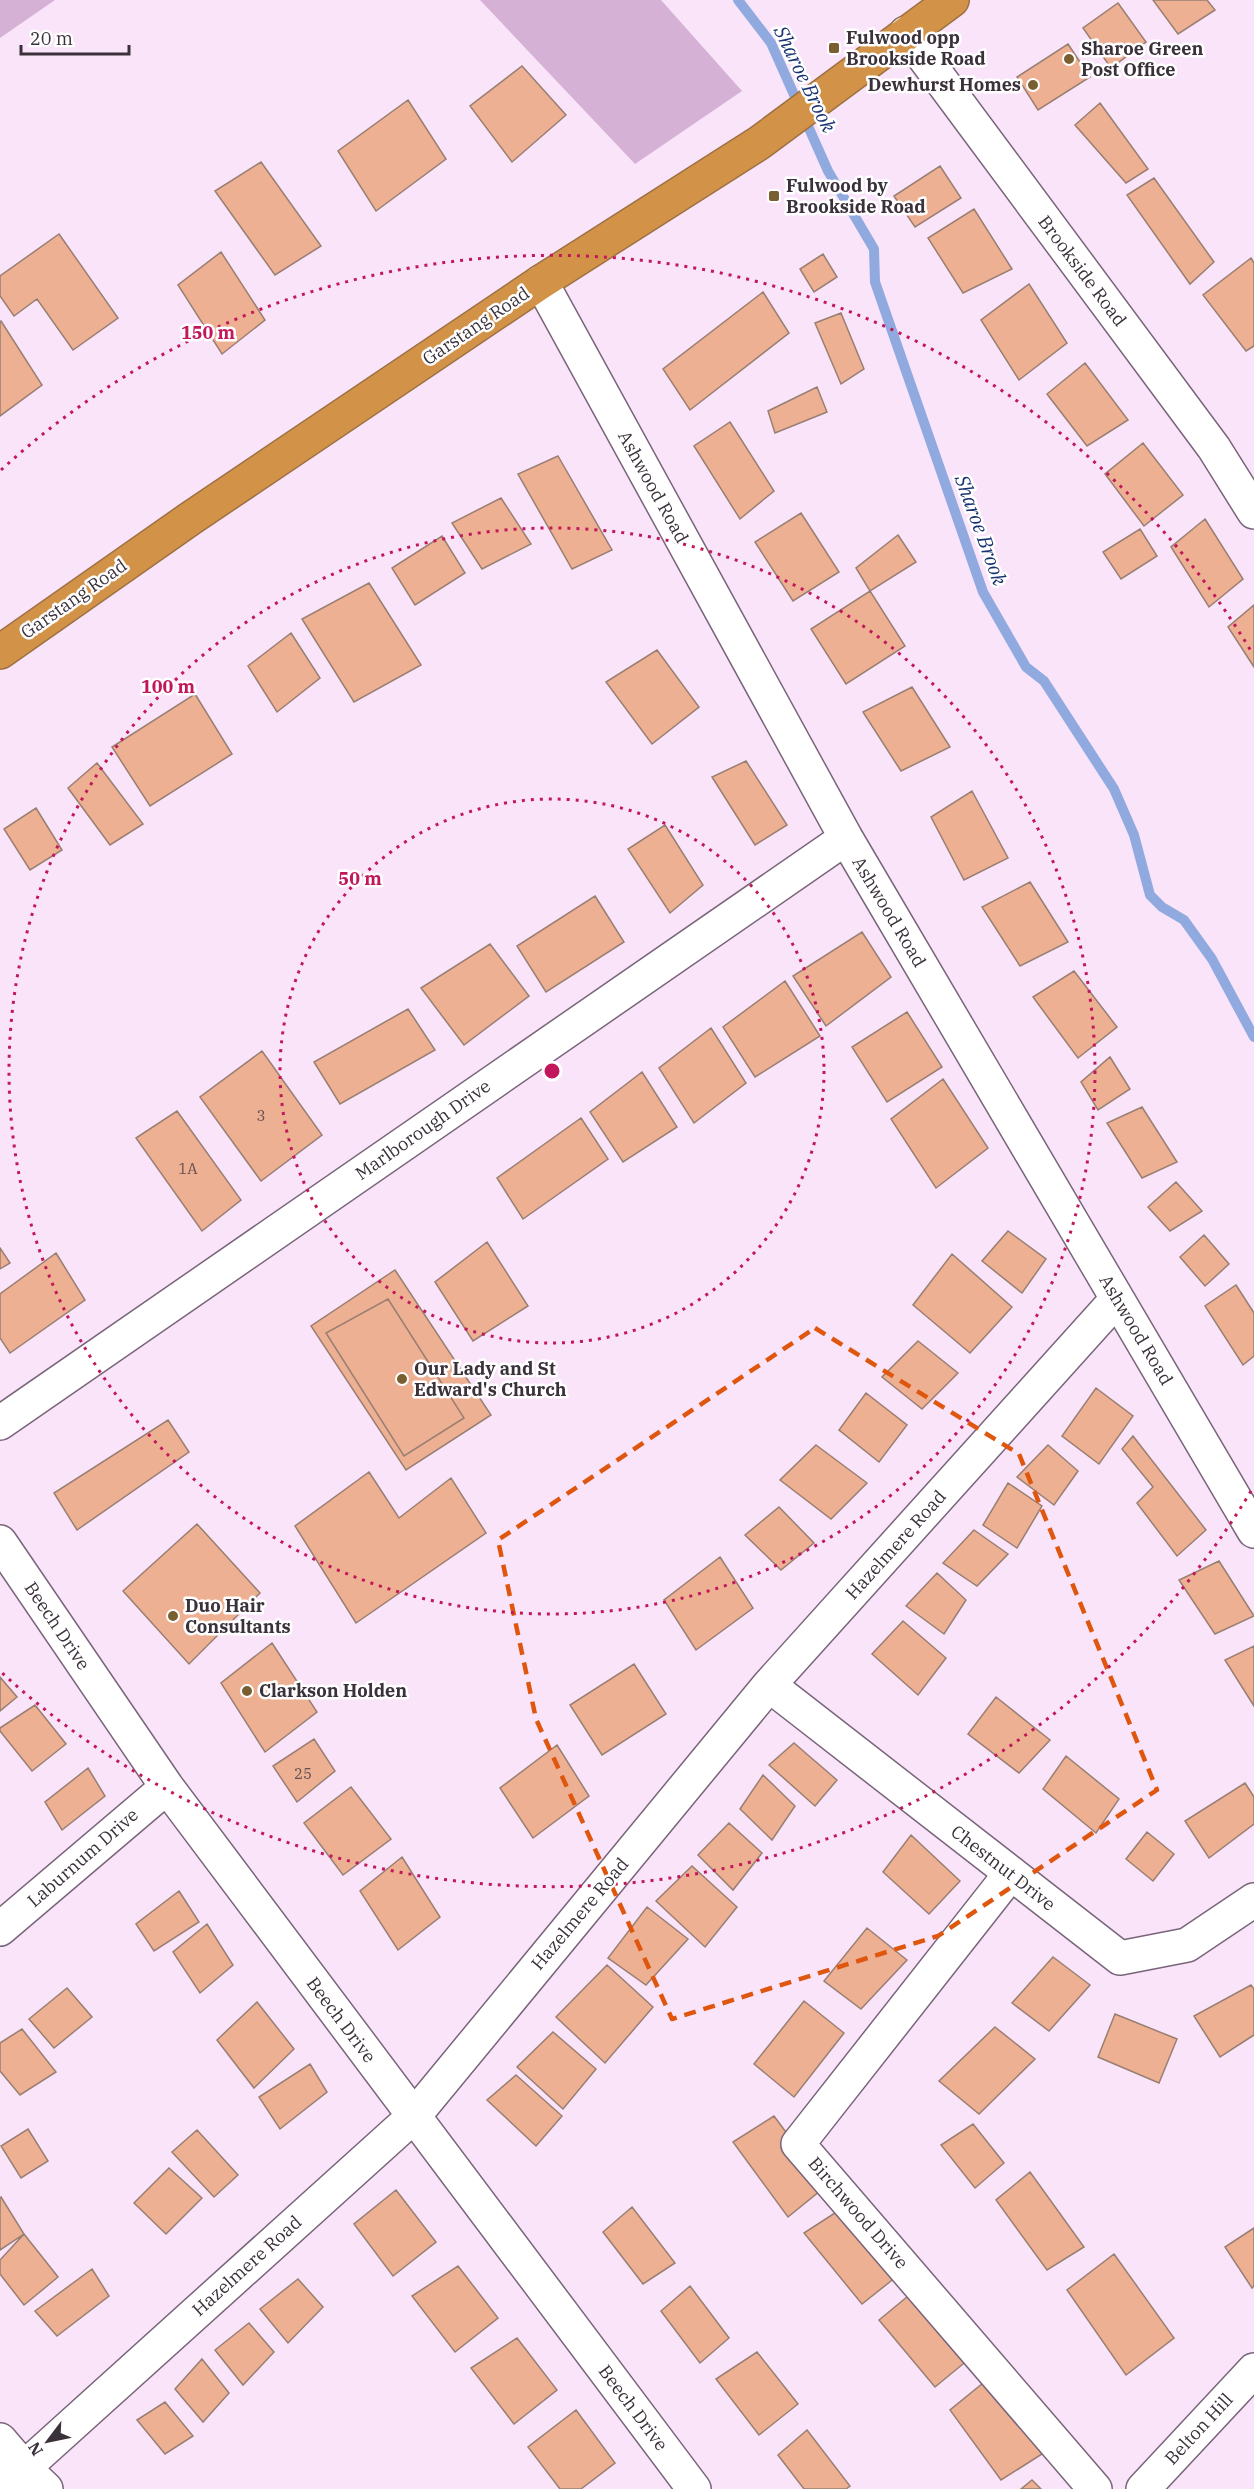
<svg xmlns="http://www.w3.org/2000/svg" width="1254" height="2489" font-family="'IBM Plex Serif',serif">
<rect width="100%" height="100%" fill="#fae4fa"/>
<path fill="#d5b2d5" d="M0 0H55L0 38Z
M480 0H661L742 91 635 164Z"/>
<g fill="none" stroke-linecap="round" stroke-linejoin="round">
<path stroke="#90aae0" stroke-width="10" d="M738 0 771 43 828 171 874 249 875 282 983 592 1026 667 1044 681 1114 789 1134 835 1150 895 1162 907 1184 920 1212 959 1254 1037"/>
</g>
<path fill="#eeb093" stroke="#997e72" stroke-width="1.5" d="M1153 0H1207L1215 10 1178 34Z
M1118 3 1146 42 1111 68 1083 28Z
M1068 44 1090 77 1038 110 1017 77Z
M522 66 566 115 512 162 470 106Z
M408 100 446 159 376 211 338 151Z
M1100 103 1148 169 1126 183 1075 125Z
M261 162 321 246 275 275 215 191Z
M940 166 961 198 915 227 894 196Z
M1154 178 1214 262 1190 284 1127 195Z
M974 209 1012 269 963 293 928 238Z
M59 234 118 318 73 350 37 299 14 316 0 296V276Z
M221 252 265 320 222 354 178 285Z
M823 254 837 277 814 292 800 269Z
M1251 258 1254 263V346L1246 351 1203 295Z
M1029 284 1067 343 1019 380 981 320Z
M763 292 789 333 690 410 663 369Z
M841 313 864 369 841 384 815 323Z
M1 321 42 385 0 416V322Z
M1085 363 1128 420 1087 446 1047 394Z
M817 387 827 412 775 433 768 411Z
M730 422 774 491 740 519 694 446Z
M1143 443 1183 495 1144 526 1105 474Z
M558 456 612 550 572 569 518 474Z
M501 498 531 544 482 569 452 523Z
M801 513 839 572 793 601 755 542Z
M1205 519 1243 579 1209 607 1171 547Z
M1140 529 1157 556 1121 579 1103 552Z
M898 535 916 562 870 591 856 568Z
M442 536 465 573 415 605 392 568Z
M369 583 421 665 354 702 302 619Z
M870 591 905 646 846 684 811 629Z
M1254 605V667L1228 627Z
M291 633 320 678 277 712 248 666Z
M657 650 699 707 652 744 606 682Z
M912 687 950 747 901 771 863 712Z
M195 694 232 754 150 806 112 747Z
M746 761 787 825 755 845 712 777Z
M97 763 143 824 110 845 68 788Z
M972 791 1008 858 964 880 931 817Z
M36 808 62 850 30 870 4 829Z
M665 825 703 885 670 913 628 849Z
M1030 882 1068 942 1020 966 982 907Z
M595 896 624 942 546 992 517 946Z
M862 932 891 977 826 1026 793 976Z
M490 944 529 996 464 1045 421 988Z
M1074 971 1117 1027 1078 1058 1033 997Z
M785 981 820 1036 755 1077 723 1027Z
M408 1009 435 1050 340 1104 314 1062Z
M907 1012 942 1067 887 1102 852 1047Z
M711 1028 746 1083 694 1123 659 1068Z
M262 1051 322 1135 261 1181 200 1097Z
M1110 1057 1130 1089 1098 1110 1081 1082Z
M642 1072 677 1127 623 1162 590 1112Z
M943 1079 988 1148 936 1188 891 1119Z
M1142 1107 1177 1162 1142 1178 1107 1123Z
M177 1111 241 1200 202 1231 136 1138Z
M581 1118 608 1159 523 1219 497 1178Z
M1176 1182 1202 1211 1170 1231 1148 1207Z
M1008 1231 1046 1259 1022 1293 982 1261Z
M1204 1235 1229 1264 1205 1286 1180 1257Z
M487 1242 528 1306 473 1341 435 1282Z
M0 1248 10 1263 0 1269Z
M56 1253 85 1300 10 1353 0 1338V1294Z
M952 1254 1012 1307 970 1353 913 1305Z
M395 1270 491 1415 406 1470 311 1326Z
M1236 1285 1254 1313V1356L1243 1365 1205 1306Z
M388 1299 464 1418 404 1456 326 1333Z
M918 1341 958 1373 922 1409 882 1377Z
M1096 1388 1133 1416 1099 1464 1062 1436Z
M866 1393 907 1425 879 1462 839 1430Z
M168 1420 189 1452 77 1530 54 1493Z
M1133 1436 1206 1530 1177 1556 1137 1503 1153 1487 1122 1449Z
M816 1445 867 1483 831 1519 780 1480Z
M1048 1445 1078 1471 1054 1505 1017 1477Z
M369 1472 399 1518 451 1478 486 1533 356 1623 295 1526Z
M1008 1483 1042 1506 1017 1548 983 1525Z
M779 1507 814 1543 781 1570 745 1535Z
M197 1524 260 1593 189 1664 123 1591Z
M974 1530 1008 1554 977 1586 943 1563Z
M720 1557 753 1608 696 1650 664 1600Z
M1219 1561 1254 1616 1215 1634 1179 1580Z
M937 1573 966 1600 944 1634 906 1606Z
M903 1621 946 1658 918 1695 872 1654Z
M272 1643 317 1712 265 1752 221 1683Z
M1254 1646V1706L1225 1660Z
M634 1664 666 1714 602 1755 570 1705Z
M0 1677 17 1697 0 1711Z
M996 1697 1050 1740 1019 1773 968 1734Z
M35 1705 66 1744 32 1771 0 1731V1728Z
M314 1739 335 1771 297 1802 273 1766Z
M794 1743 837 1780 815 1806 769 1765Z
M557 1745 589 1796 533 1838 500 1788Z
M1066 1756 1119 1799 1096 1833 1043 1789Z
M88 1768 105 1796 62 1830 45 1802Z
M763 1775 795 1806 772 1840 740 1809Z
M1245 1783 1254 1797V1824L1209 1858 1185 1821Z
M351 1787 391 1839 343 1875 304 1823Z
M729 1823 762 1853 733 1890 698 1855Z
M1147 1832 1174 1854 1153 1881 1126 1859Z
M911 1835 960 1881 929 1914 883 1872Z
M402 1857 440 1917 398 1950 360 1891Z
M692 1866 737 1907 705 1947 656 1901Z
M179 1891 199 1922 154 1951 136 1924Z
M647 1907 688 1939 646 1985 608 1958Z
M207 1924 233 1965 200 1993 173 1952Z
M867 1928 907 1960 861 2009 824 1981Z
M1053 1957 1090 1985 1049 2031 1012 2003Z
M607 1965 653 2007 605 2063 556 2017Z
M1251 1985 1254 1989V2035L1220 2057 1194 2016Z
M67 1988 92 2017 54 2048 29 2019Z
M804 2001 844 2033 794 2097 754 2064Z
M257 2002 294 2049 254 2088 217 2040Z
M1115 2014 1177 2039 1159 2083 1098 2057Z
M995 2027 1035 2059 979 2114 939 2081Z
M22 2029 56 2072 20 2095 0 2071V2043Z
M553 2032 596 2069 563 2109 517 2067Z
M310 2064 327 2092 280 2129 259 2097Z
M516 2075 562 2116 536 2146 487 2100Z
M774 2116 826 2186 788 2217 733 2142Z
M973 2124 1004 2163 975 2188 941 2145Z
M28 2129 48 2161 21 2178 1 2146Z
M197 2130 238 2175 214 2197 172 2152Z
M169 2168 202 2198 166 2234 134 2203Z
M1030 2172 1084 2247 1047 2270 996 2200Z
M396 2190 436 2242 393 2276 354 2224Z
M1 2197 24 2234 0 2250V2198Z
M632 2207 675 2263 643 2284 603 2232Z
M841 2209 896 2277 862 2304 804 2233Z
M1254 2228V2286L1252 2288 1225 2247Z
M24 2234 58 2277 24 2305 0 2274V2260Z
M1114 2254 1174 2338 1126 2375 1067 2290Z
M458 2266 498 2318 455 2352 412 2296Z
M92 2269 109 2296 57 2336 35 2311Z
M298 2279 323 2307 288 2343 260 2309Z
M690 2286 729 2338 700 2363 661 2311Z
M913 2292 969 2359 935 2387 879 2320Z
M249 2323 274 2352 243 2385 215 2350Z
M517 2338 557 2390 514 2424 471 2368Z
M757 2352 798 2404 759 2435 716 2379Z
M202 2359 229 2393 203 2422 175 2389Z
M988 2379 1042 2454 1001 2480 950 2410Z
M165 2402 193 2436 165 2454 137 2420Z
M576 2410 615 2463 581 2489H560L528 2447Z
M807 2430 850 2486 846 2489H804L778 2455Z
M1032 2480 1041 2489H1021Z"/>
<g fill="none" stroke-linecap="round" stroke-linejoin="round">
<g stroke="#796579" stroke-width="36">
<path id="minor" d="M906 33 1214 448 1254 512
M541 282 846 838 1254 1531
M0 1423 846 838
M0 1542 167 1787 694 2489
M769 1685 1120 1958 1187 1945 1254 1900
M1011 1873 798 2144 1095 2489
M0 1929 167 1787
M0 2440 24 2468 46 2489
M0 2486 24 2468 414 2116 769 1685 1117 1299
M1143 2489 1254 2370"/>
</g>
<g stroke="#9d7143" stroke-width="36">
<path id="highway" d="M0 652 191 518 541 282 759 143 952 0"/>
</g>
<use href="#minor" stroke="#fff" stroke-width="33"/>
<use href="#highway" stroke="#d29348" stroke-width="33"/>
</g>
<path fill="none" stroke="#df570e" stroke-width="4.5" stroke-dasharray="12 8" stroke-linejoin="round" d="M815 1328 1019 1454 1157 1790 938 1936 672 2019 536 1719 498 1540Z"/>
<g fill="none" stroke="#c2185b" stroke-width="3" stroke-dasharray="3 6">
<circle cx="552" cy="1071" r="272"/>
<circle cx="552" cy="1071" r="543"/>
<path d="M1251 1491A815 815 0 0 1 1 1672M1 470A815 815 0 0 1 1251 651"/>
</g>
<g fill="#795e30" stroke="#fff" stroke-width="2">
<rect x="828" y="42" width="12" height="12" rx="3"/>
<circle cx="1069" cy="59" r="6"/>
<circle cx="1033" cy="85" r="6"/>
<rect x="768" y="190" width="12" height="12" rx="3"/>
<circle cx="402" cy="1379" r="6"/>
<circle cx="173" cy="1616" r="6"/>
<circle cx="247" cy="1691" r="6"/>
</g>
<g text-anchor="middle" stroke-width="5" stroke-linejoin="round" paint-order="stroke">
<g font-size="15" fill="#675150">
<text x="261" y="1121">3</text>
<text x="188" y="1174">1A</text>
<text x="303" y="1779">25</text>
</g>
<g font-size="18" font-weight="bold" fill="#3a313a" stroke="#fff" text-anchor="start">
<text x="846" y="44">Fulwood opp<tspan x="846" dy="21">Brookside Road</tspan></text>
<text x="1081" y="55">Sharoe Green<tspan x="1081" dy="21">Post Office</tspan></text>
<text x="1021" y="91" text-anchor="end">Dewhurst Homes</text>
<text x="786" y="192">Fulwood by<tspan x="786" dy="21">Brookside Road</tspan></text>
<text x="414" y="1375">Our Lady and St<tspan x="414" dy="21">Edward's Church</tspan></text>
<text x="185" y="1612">Duo Hair<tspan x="185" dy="21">Consultants</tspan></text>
<text x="259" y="1697">Clarkson Holden</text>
</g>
<g font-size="18" fill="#3a313a" stroke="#fff">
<text transform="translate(1082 271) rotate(53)" y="6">Brookside Road</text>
<text transform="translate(476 326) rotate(-34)" y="6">Garstang Road</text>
<text transform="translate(653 487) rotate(61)" y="6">Ashwood Road</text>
<text transform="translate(74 599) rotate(-35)" y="6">Garstang Road</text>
<text transform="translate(889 912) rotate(59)" y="6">Ashwood Road</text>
<text transform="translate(423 1130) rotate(-35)" y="6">Marlborough Drive</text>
<text transform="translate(1136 1330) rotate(59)" y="6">Ashwood Road</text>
<text transform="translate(896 1545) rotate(-48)" y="6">Hazelmere Road</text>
<text transform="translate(57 1626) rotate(56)" y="6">Beech Drive</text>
<text transform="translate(83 1858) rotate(-41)" y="6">Laburnum Drive</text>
<text transform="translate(1003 1868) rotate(38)" y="6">Chestnut Drive</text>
<text transform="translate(580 1914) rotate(-50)" y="6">Hazelmere Road</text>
<text transform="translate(341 2020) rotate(53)" y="6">Beech Drive</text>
<text transform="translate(858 2213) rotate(49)" y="6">Birchwood Drive</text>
<text transform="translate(247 2266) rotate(-42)" y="6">Hazelmere Road</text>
<text transform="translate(633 2408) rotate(53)" y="6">Beech Drive</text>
<text transform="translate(1199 2429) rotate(-47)" y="6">Belton Hill</text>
</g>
<g font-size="20" font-style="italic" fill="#193371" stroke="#fff">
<text transform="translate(805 79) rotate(64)" y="7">Sharoe Brook</text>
<text transform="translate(981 530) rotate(70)" y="7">Sharoe Brook</text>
</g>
</g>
<circle cx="552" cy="1071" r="9" fill="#c2185b" stroke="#fff" stroke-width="3"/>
<g font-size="18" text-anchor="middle" font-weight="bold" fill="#c2185b" stroke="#fff" stroke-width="5" stroke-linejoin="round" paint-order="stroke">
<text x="208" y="339">150 m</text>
<text x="168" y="693">100 m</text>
<text x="360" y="885">50 m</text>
</g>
<g transform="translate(48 2441) rotate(238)" stroke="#ffffff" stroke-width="4.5" paint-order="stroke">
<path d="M0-4.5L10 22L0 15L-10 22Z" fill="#3a313a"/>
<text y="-9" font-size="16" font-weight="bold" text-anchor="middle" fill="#3a313a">N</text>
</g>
<path d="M21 45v9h108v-9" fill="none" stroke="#3a313a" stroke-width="3"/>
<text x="30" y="45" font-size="18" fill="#3a313a" stroke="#ffffff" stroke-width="4.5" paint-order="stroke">20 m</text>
</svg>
